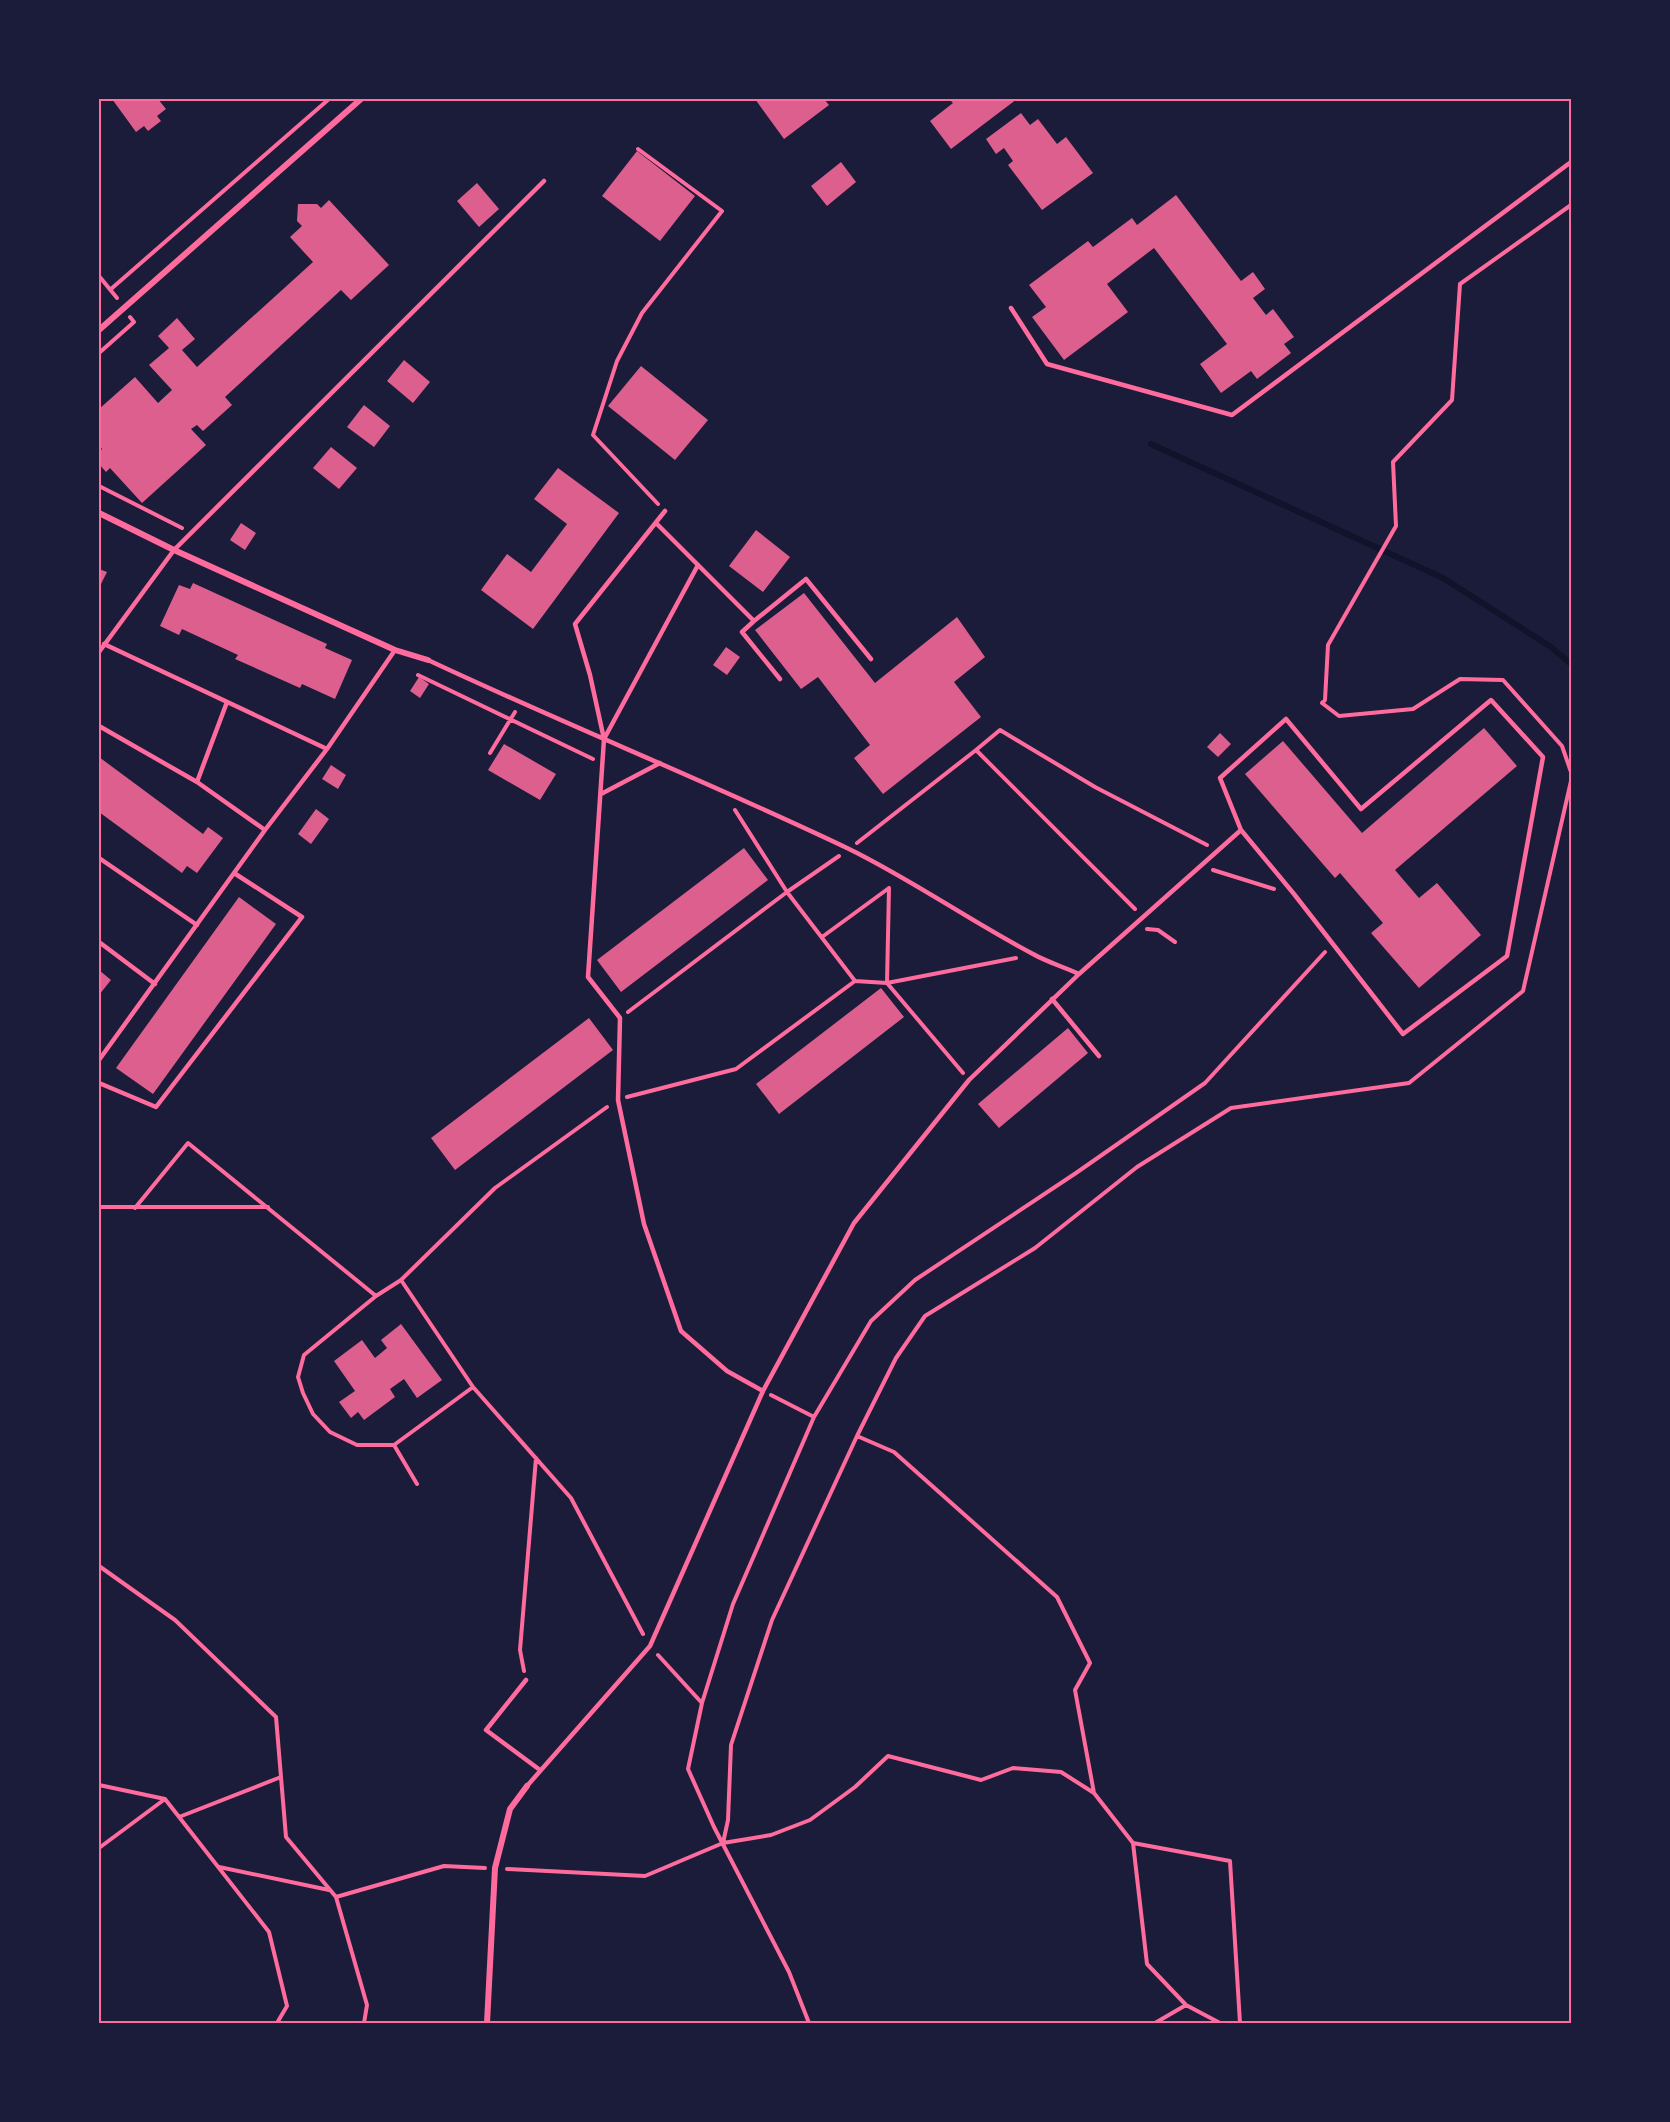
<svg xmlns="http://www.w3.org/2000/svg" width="1670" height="2122" font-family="Overpass,sans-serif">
<rect width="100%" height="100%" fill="#1b1b3a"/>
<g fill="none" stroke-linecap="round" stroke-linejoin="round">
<path stroke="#12122b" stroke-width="6" d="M1151 444 1443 578 1551 647 1571 664"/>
</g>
<path fill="#dd5f8e" d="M112 99H158L166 109 157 116 161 121 148 131 144 126 136 132Z
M755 99H824L829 105 784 139Z
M949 99H1017L951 149 930 121 953 103Z
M1021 113 1030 125 1038 119 1057 144 1066 137 1093 173 1042 210 1008 165 1013 161 1004 148 996 154 986 139Z
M637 151 695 196 660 241 602 196Z
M841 162 856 182 827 206 811 186Z
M477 183 499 209 479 227 457 201Z
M1176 195 1241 281 1253 272 1265 289 1253 298 1266 315 1273 309 1294 337 1284 344 1291 353 1257 379 1251 371 1221 393 1200 364 1227 344 1154 248 1107 284 1128 312 1064 360 1032 317 1046 307 1029 285 1088 241 1093 247 1132 218 1137 225Z
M329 200 389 265 351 300 341 290 225 397 232 405 203 431 197 425 191 429 206 445 142 503 110 468 106 472 99 464V452L102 449 99 445V409L135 377 158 403 172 390 149 365 169 348 158 336 177 318 195 339 182 350 197 367 313 262 290 237 302 226 297 221 298 204H317L321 208Z
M404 360 430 382 413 403 387 381Z
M641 366 708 420 675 460 608 406Z
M364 405 390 426 374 447 347 427Z
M331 447 357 468 339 489 313 468Z
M558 468 619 513 533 629 481 590 507 554 531 572 567 524 534 499Z
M241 523 256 533 245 550 230 540Z
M756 530 790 557 763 592 729 566Z
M99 569 107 572 99 588Z
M193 583 327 644 325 648 352 660 335 699 302 684 300 688 235 659 238 655 182 629 179 635 160 626 179 585 190 589Z
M804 593 875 683 957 617 985 657 954 682 981 717 883 794 854 758 870 745 818 677 801 689 755 630Z
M726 647 740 657 727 675 713 665Z
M419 677 429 684 420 698 410 691Z
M1484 728 1517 766 1395 870 1419 898 1437 883 1481 935 1419 988 1371 933 1383 923 1340 873 1335 878 1245 774 1283 741 1362 833Z
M1220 733 1231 744 1218 757 1207 747Z
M504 744 556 774 540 800 488 770Z
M99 757 203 834 208 827 223 838 197 873 187 866 182 873 99 812Z
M331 765 346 775 338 789 322 779Z
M316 809 329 819 311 844 298 834Z
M744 848 768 880 621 992 597 960Z
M239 897 276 924 153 1094 116 1068Z
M99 970 111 980 99 995Z
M881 988 904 1017 779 1114 756 1084Z
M589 1018 613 1050 455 1170 431 1138Z
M1068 1028 1088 1053 999 1128 978 1104Z
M401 1324 442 1380 417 1398 404 1379 390 1389 395 1397 364 1420 358 1412 351 1418 339 1402 355 1391 334 1361 362 1340 375 1358 387 1348 381 1340Z"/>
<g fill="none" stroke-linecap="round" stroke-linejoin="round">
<path stroke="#ff6b9d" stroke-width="4" d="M638 149 722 211 642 313 617 361 593 435 658 504
M1571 205 1460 284 1452 400 1393 462 1396 526 1328 645 1325 700 1322 703 1339 716 1413 709 1460 679 1503 680 1562 746 1571 772
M99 276 117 298
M111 289 329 99
M99 353 134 322 130 317
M99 486 182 528
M418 675 593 759
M976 750 1000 730 1095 787 1207 845
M490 753 515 712
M735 810 787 892 855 981 887 983 963 1073
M857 843 976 750 1135 909
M1213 870 1274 889
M889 888 887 983 1016 958
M1147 929 1158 930 1175 942
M822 937 889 888
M628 1012 787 892 839 856
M627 1097 736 1069 855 981
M607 1107 495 1188 401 1280 473 1387 571 1498 643 1634
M99 1207H268
M135 1208 188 1143 376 1296
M401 1280 376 1296 304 1355 298 1377 303 1393 313 1414 330 1432 357 1445H394L473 1387
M771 1395 814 1417
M857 1436 894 1452 1057 1597 1090 1663 1075 1690 1094 1793 1133 1843 1230 1861 1240 2023
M394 1445 417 1484
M99 1566 175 1620 276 1717 286 1837 336 1897 367 2005 364 2023
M658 1655 701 1702
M524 1671 520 1650 536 1458
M99 1785 165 1799 269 1932 287 2006 277 2023
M179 1817 281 1777
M723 1843 728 1820 731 1745 772 1620 857 1436 896 1358 925 1316 1035 1248 1137 1167 1231 1108 1409 1083 1523 991 1571 781
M1133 1843 1147 1964 1186 2005 1220 2023
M99 1848 165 1799
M219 1867 329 1890
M507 1869 645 1876 723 1843 771 1835 810 1820 855 1787 888 1756 981 1780 1013 1768 1061 1772 1094 1793
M336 1897 444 1866 485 1868
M809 2023 789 1972 714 1827 688 1769 702 1703 733 1604 814 1417 871 1321 915 1280 1076 1173 1205 1083 1325 952
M1155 2023 1186 2005"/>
<path stroke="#ff6b9d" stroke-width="4.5" d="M1011 308 1047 364 1232 415 1571 162
M665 511 575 624 590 675 604 739 588 977 620 1018 618 1100 644 1224 681 1331 727 1371 763 1391
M656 523 754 621 742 632 780 679
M754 621 806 579 871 659
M104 644 327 749
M99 652 174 550 544 181
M428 660C566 725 709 782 847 848 911 879 970 921 1033 954 1047 962 1064 967 1079 974L1241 830 1294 894 1403 1034 1507 956 1543 757 1491 700 1361 809 1286 719 1220 778 1241 830
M227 702 197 782 265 830
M99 726 197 782
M604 739 698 565
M601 794 660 763
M99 858 197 925
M99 942 155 984
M1052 999 1099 1056
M99 1060 265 830 327 749 395 650
M99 1083 156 1107 302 917 234 873
M526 1680 486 1730 540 1770
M527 1786 650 1646 763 1391 854 1223 969 1080 1079 974"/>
<path stroke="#ff6b9d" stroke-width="6" d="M99 330 361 99
M99 513 174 550 395 650 428 660
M487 2023 495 1868 510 1809 527 1786"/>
</g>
<rect width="1670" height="2122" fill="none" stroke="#1b1b3a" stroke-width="201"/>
<rect x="100" y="100" width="1470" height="1922" fill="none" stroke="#ff6b9d" stroke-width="2"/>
</svg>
